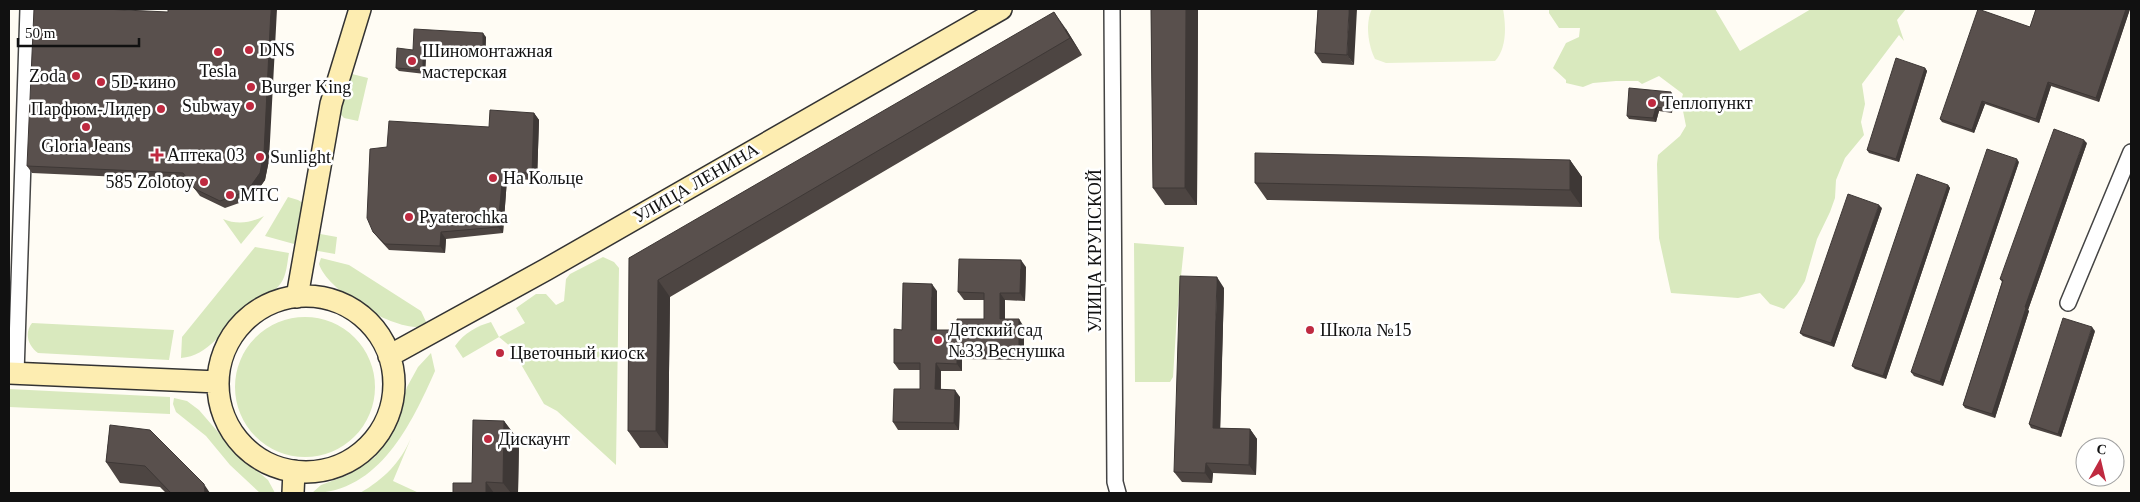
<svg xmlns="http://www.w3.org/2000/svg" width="2140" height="502" font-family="Georgia,serif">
<rect width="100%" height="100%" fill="#fffcf4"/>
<path fill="#d9e9be" d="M1549 9H1715L1740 51 1811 9H1906L1897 20 1904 41 1899 35 1862 84 1865 104 1861 122 1864 135 1845 158 1836 180 1835 198 1830 212 1817 239 1805 281 1797 294 1784 309 1770 304 1760 293 1738 298 1671 293 1659 238 1657 164 1658 155 1680 136 1686 126 1681 101 1683 94 1659 76 1642 84 1638 81H1616L1593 83 1583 87 1566 83V80L1553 68 1566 43 1579 37 1580 28H1559L1549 13Z
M340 71 368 78 358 121 344 118 331 104Z
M288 197 298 200 313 209 294 244 265 236Z
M264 216 241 244 223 219C237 225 251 223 264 216Z
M309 232 337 237 335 254 307 249Z
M1134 243 1184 247 1177 315 1173 377 1170 382H1135Z
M255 247 289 253C287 263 287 274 281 283 271 297 254 302 241 313 222 330 209 356 181 358L182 337Z
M603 257 614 262 619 268 616 465 557 411 544 404 511 347 499 337 463 358 455 346C464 333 477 326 491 322L499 337 525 323 516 308 536 294H546L556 305 564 301 566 279 570 274Z
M321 258 349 265 421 311 428 326C399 335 328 292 319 264Z
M235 387a70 70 0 1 1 140 0a70 70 0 1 1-140 0Z
M32 323 174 330 169 360 38 353C28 346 24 333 32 323Z
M431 353 435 371C412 423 379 493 312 493L321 485 348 475 375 457 395 425 407 387 418 367Z
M9 389 170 397V414L9 407Z
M174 398 187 401 199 410 237 454 268 480 275 493H260L230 465 206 436 176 412 173 404Z
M411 438 393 481 419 493H360C384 479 400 463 411 438Z"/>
<path fill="#e8f1cf" d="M1372 9H1503C1506 26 1507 48 1495 61L1386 63 1375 59C1368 45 1365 23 1372 9Z"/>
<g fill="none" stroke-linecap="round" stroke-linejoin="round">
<g stroke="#444" stroke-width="18">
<path id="street" d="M1112 9 1115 482 1118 493
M2068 303 2131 152
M16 374 28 9"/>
</g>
<g stroke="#333" stroke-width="24">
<path id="secondary" d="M218 384a88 88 0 1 1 176 0a88 88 0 1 1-176 0Z
M297 297 331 104 360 9
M389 356 547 269 1001 9
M9 373 218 382
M293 493 294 471"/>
</g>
<use href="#street" stroke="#fff" stroke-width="15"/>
<use href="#secondary" stroke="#fdedb1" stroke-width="21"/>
</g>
<path fill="#4d4542" d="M1151 9H1198L1197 205H1165L1153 188Z
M1318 9 1354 65 1322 63 1315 53Z
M2036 9H2130L2099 102 2051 86 2039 123 1985 104 1974 133 1942 122 1940 119 2030 27Z
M1066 29 1082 55 670 297 668 448H640L628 431 629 258Z
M486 37 485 59 426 56 425 74 399 71 396 68 413 50Z
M1925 68 1927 71 1899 162 1869 153 1867 150Z
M1673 95 1672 113 1659 111 1656 122 1629 119 1627 116Z
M534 113 539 120 537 180 507 179 503 233 446 239 445 253 389 250 378 238 373 232 489 127Z
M2087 143 2028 310 2029 311 1995 418 1965 408 1963 405 2002 282 2000 279Z
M269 160 265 180 255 194 242 202 225 208 200 196 188 180 32 173 27 166Z
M1570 160 1582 177V207L1267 200 1255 183Z
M2019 162 1943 386 1914 376 1911 372Z
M1948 185 1950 188 1886 379 1855 369 1852 366Z
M1882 208 1834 347 1803 336 1800 333Z
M1026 267 1025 301 1005 300V319L1024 327V360L962 359V371H941V389L960 397 959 430H898L893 422 920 389V370H899L894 363 902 330 937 291V330H957L984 319V300H964L958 292Z
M1224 288 1220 428 1250 429 1257 439 1256 475 1213 473 1212 483 1182 482 1174 472Z
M2095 331 2061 437 2031 428 2029 424Z
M504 421 519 441 518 493H453L472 483Z
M110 425 210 493H166L160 487 120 483 106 462Z"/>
<path fill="#3e3836" d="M271 9H277L269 160 265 180 255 194 250 187Z
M1186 9H1198L1197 205 1185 188Z
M1349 9H1357L1354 65 1347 55Z
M2126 9H2130L2099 102 2096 98Z
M1054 12 1066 29 1082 55 1070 38Z
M483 33 486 37 485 59 483 55Z
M423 52 426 56 425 74 423 70Z
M1925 68 1927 71 1899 162 1896 159Z
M2048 82 2051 86 2039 123 2036 119Z
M1671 92 1673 95 1672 113 1670 109Z
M1982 101 1985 104 1974 133 1972 130Z
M1656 107 1659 111 1656 122 1653 118Z
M534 113 539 120 537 180 532 173Z
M2084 140 2087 143 2028 310 2029 311 1995 418 1992 414 2025 307Z
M2017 159 2019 162 1943 386 1940 382Z
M1570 160 1582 177V207L1570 190Z
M503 172 507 179 503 233 498 227Z
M1948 185 1950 188 1886 379 1883 376Z
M1879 205 1882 208 1834 347 1831 343Z
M441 232 446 239 445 253 440 246Z
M1021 260 1026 267 1025 301 1020 293Z
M1217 277 1224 288 1220 438 1213 428Z
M658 280 670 297 668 448 656 431Z
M932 284 937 291V337L931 330Z
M1000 293 1005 300V327L1000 319Z
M1019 319 1024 327V360L1019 352Z
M2092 327 2095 331 2061 437 2058 434Z
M957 352 962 359V371L957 364Z
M936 363 941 371 940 397 935 389Z
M955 390 960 397 959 430 954 423Z
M504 421 519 441 518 493H511L503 483Z
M1250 429 1257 439 1256 475 1249 465Z
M1206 463 1213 473 1212 483 1205 473Z
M486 482 494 493H486Z
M204 484 210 493H205Z"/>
<path fill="#59504d" stroke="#3e3836" d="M34 9H103L168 12V9H271L264 153 260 173 250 187 237 195 220 201 195 189 183 173 27 166Z
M1151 9H1186L1185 188H1153Z
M1318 9H1349L1347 55 1315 53Z
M1978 9 2030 27 2036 9H2126L2096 98 2048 82 2036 119 1982 101 1972 130 1940 119Z
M1054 12 1070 38 658 280 656 431H628L629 258Z
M414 29 483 33V55L423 52V70L396 68 397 48 413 50Z
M1896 58 1925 68 1896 159 1867 150Z
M1629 88 1671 92 1670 109 1656 107 1653 118 1627 116Z
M490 110 534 113 532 173 503 172 498 227 441 232 440 246 385 244 373 232 367 218 370 149 387 147 389 121 489 127Z
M2054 129 2084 140 2025 307 2026 308 1992 414 1963 405 2003 280 2000 279Z
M1987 149 2017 159 1940 382 1911 372Z
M1255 153 1570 160V190L1255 183Z
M1917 174 1948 185 1883 376 1852 366Z
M1848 194 1879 205 1831 343 1800 333Z
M959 259 1021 260 1020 293H1000V319H1019V352H957V364L936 363 935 389 955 390 954 423 893 422 894 389H920V363H894V329L902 330 903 283 932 284 931 330H957V319H984V293L958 292Z
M1180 276 1217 277 1213 428 1250 429 1249 465 1206 463 1205 473 1174 472Z
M2063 318 2092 327 2058 434 2029 424Z
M473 420 504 421 503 483 486 482V493H453V483H472Z
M110 425 150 430 204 484 205 493H171L145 466 106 462Z"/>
<g fill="#bf2a40" stroke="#fff" stroke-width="2">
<circle cx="249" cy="50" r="5"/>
<circle cx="218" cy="52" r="5"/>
<circle cx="412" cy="61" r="5"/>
<circle cx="76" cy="76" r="5"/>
<circle cx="101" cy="82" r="5"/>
<circle cx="251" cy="87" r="5"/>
<circle cx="1652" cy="103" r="5"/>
<circle cx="250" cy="106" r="5"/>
<circle cx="161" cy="109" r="5"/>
<circle cx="86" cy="127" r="5"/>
<path d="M154.5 147.5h5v5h5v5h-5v5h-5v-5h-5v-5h5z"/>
<circle cx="260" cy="157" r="5"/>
<circle cx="493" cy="178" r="5"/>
<circle cx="204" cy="182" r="5"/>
<circle cx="230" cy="195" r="5"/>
<circle cx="409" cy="217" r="5"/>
<circle cx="1310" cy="330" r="5"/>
<circle cx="938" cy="340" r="5"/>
<circle cx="500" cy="353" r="5"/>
<circle cx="488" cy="439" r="5"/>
</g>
<g text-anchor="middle" stroke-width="5" stroke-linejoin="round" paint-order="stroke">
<g font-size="18" fill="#111" stroke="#fff" text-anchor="start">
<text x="259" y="56">DNS</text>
<text x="422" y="57">Шиномонтажная<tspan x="422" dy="21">мастерская</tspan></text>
<text x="218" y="77" text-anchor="middle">Tesla</text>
<text x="66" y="82" text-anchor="end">Zoda</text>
<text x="111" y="88">5D-кино</text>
<text x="261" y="93">Burger King</text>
<text x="1662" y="109">Теплопункт</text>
<text x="240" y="112" text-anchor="end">Subway</text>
<text x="151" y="115" text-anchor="end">Парфюм-Лидер</text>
<text x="86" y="152" text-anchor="middle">Gloria Jeans</text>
<text x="167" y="161">Аптека 03</text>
<text x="270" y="163">Sunlight</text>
<text x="503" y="184">На Кольце</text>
<text x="194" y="188" text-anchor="end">585 Zolotoy</text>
<text x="240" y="201">МТС</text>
<text x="419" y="223">Pyaterochka</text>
<text x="948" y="336">Детский сад<tspan x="948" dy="21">№33 Веснушка</tspan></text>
<text x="1320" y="336">Школа №15</text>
<text x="510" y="359">Цветочный киоск</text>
<text x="498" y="445">Дискаунт</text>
</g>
<g font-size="18" fill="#111" stroke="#fff">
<text transform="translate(696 183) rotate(-30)" y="6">УЛИЦА ЛЕНИНА</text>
<text transform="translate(1095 251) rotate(-90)" y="6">УЛИЦА КРУПСКОЙ</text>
</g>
</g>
<rect width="2140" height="502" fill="none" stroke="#111111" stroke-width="20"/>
<g transform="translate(2100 462) rotate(8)"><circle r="24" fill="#ffffff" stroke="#a0a0a0"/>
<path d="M0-4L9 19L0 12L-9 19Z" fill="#bf2a40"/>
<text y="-8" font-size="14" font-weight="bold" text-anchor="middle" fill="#111111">С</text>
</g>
<path d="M18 38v8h121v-8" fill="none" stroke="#111111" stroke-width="2.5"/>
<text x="25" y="38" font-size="15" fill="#111111" stroke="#ffffff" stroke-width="4" paint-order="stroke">50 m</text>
</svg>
